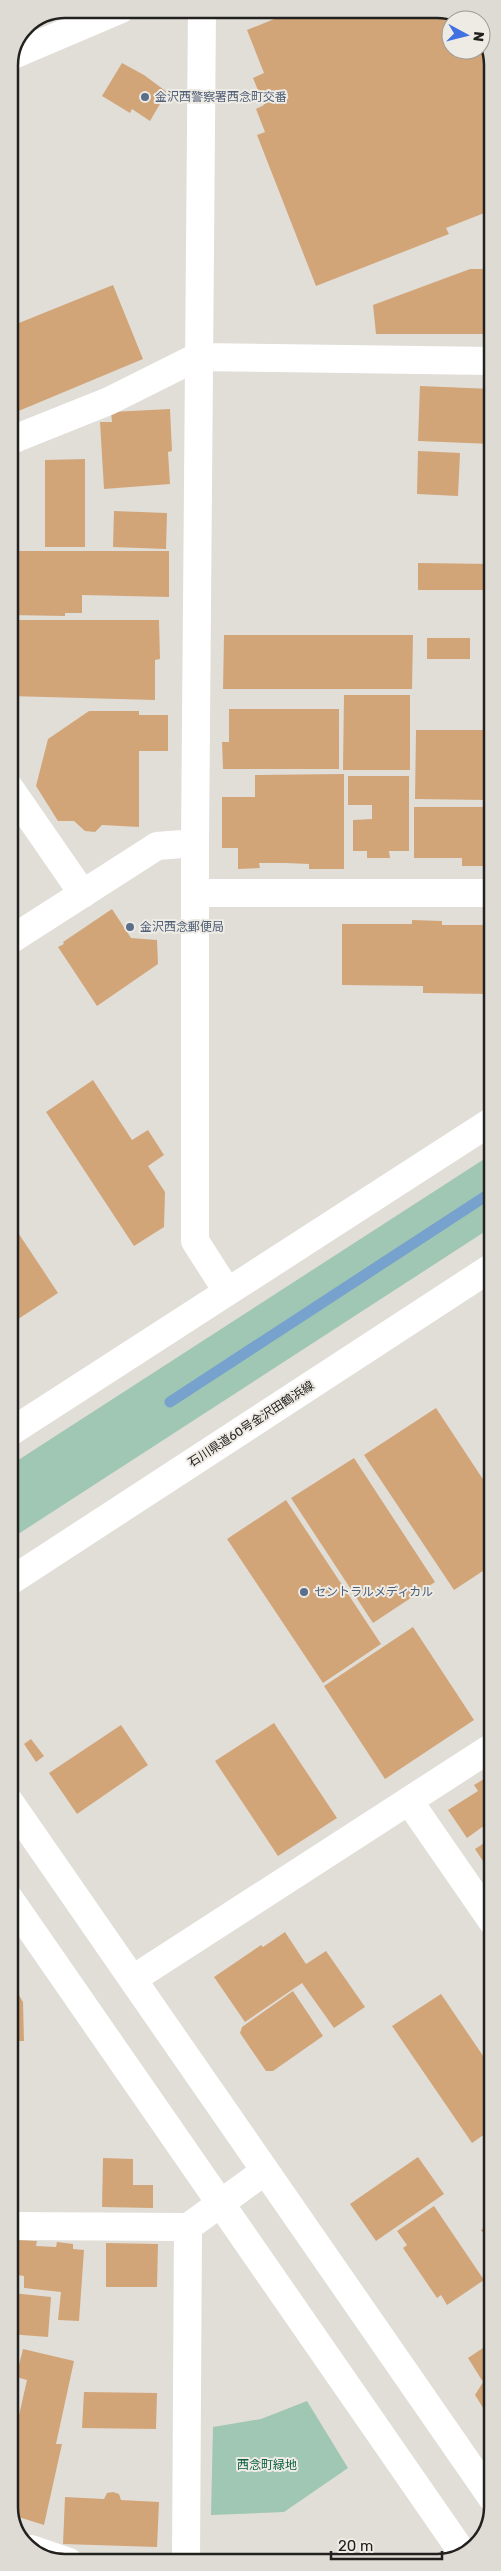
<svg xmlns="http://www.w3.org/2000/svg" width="501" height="2571" font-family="Rubik,'Noto Sans JP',sans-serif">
<rect width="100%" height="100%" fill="#e1ded8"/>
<path fill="#9fc7b3" d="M492 1154V1227L9 1540V1466Z
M307 2401 348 2468 284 2512 211 2515 213 2427 261 2419Z"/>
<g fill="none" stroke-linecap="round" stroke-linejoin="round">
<path stroke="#76a2cd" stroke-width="11" d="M170 1402 492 1192"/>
</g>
<path fill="#d2a579" d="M299 9H444L466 20H451V50H481V35L492 57V210L446 228 449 234 316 286 257 135 265 132 256 109 264 105 253 78 264 73 247 30Z
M122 63 144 75 167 92 150 121 132 109 130 113 102 96Z
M485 263H492V334H376L373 305 470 269H485Z
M113 285 143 359 9 415V327Z
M420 386 492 389V444L418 441Z
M170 409 172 451 168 452 170 484 104 489 100 422H112L111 412Z
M418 451 460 453 458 496 417 494Z
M85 459V547H45V460Z
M114 511 167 513 166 549 113 547Z
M9 551H169V597L82 595V613H65V616L9 615Z
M418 563 492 564V590H418Z
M9 620H159L160 659 155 660V700L9 696Z
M224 635H413L412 689H223Z
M427 638H470V659H427Z
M344 695H410V770H343Z
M229 709H339V769H223L222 742H229Z
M89 711H139V715H168V751H139V827L102 825 95 832 85 831 74 821H58L36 786 48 739Z
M416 730H492V784H486V800L415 799Z
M344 774V869H309V864L285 863H259L260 868 238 869V848H222V797H255V775Z
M348 776H409V851H389L390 858H367V851H353V820L372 819V805H348Z
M414 807H492V858H487V866H462V858H414Z
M112 909 131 938 157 940 158 964 97 1006 58 947 64 944 63 942Z
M412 920 442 921V925H492V994L423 993V986L342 985V924H412Z
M93 1080 132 1140 148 1130 164 1155 148 1166 165 1192 164 1227 134 1246 46 1112Z
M9 1219 58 1293 9 1325Z
M436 1408 492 1493V1565L454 1590 364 1455Z
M354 1458 435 1582 373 1623 291 1498Z
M286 1500 381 1644 323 1683 227 1539Z
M413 1627 474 1720 385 1779 324 1686Z
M274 1723 337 1818 278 1856 215 1761Z
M121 1725 148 1765 77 1814 49 1773Z
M31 1739 44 1756 36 1762 24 1744Z
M492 1774V1835L485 1825 467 1838 448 1810 478 1791 474 1785Z
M492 1838V1875L475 1849Z
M285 1932 306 1964 326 1951 365 2007 334 2028 302 1983 245 2022 214 1977 261 1945 263 1947Z
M9 1978 23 2002 24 2041H9Z
M293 1991 323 2036 273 2071H266L240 2033 242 2027Z
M441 1994 492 2069V2129L472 2143 392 2026Z
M418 2157 444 2194 376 2241 350 2204Z
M103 2158 133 2159V2185H153V2208L102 2207Z
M434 2206 484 2280 447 2305 441 2295 437 2298 403 2248 407 2245 397 2231Z
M492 2223V2247L481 2230Z
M19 2240 37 2241 36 2246 56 2247 57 2242 73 2244V2249L84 2250 79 2321 58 2320 61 2292 24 2288V2276L17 2275Z
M106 2243 158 2244 157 2287H106Z
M9 2275H13L12 2293 51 2297 48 2337 9 2334Z
M492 2342V2422L475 2395 483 2382 468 2358Z
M23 2349 74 2361 56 2444H62L44 2525 9 2514V2459L27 2380 16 2377Z
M84 2392 157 2393 156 2429 82 2428Z
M113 2492 119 2494 121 2500 159 2502 157 2547 63 2544 65 2497 104 2499 107 2493Z"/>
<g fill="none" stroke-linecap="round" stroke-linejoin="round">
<path stroke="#fff" stroke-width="28" d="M202 9 195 843V1241L227 1291
M13 55 121 9
M9 441 109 401 197 357 492 361
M9 787 83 894
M195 893H492
M9 941 157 846 195 843
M9 1801 492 2498
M409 1801 492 1921
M9 1898 462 2552
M133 1979 492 1747
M9 2226 188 2227
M31 2549 69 2562
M186 2562 188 2227 265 2171"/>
<path stroke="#fff" stroke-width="28" d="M9 1433 492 1121
M9 1582 492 1267"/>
</g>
<g fill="#5c6f8a" stroke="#eeebe5" stroke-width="2">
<circle cx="145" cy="97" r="5"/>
<circle cx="130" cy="927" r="5"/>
<circle cx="304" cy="1592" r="5"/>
</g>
<g text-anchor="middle" stroke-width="4" stroke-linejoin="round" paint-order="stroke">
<g font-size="12" fill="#4e5e75" stroke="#eeebe5" text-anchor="start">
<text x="155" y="101">金沢西警察署西念町交番</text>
<text x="140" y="931">金沢西念郵便局</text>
<text x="314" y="1596">セントラルメディカル</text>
</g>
<g font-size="12" fill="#22211f" stroke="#eeebe5">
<text transform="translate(251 1424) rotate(-33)" y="4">石川県道60号金沢田鶴浜線</text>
</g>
<g font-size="12" fill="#0a5e41" stroke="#eeebe5">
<text x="267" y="2469">西念町緑地</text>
</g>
</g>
<path d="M0 0H501V2571H0ZM65 18H437A47 47 0 0 1 484 65V2507A47 47 0 0 1 437 2554H65A47 47 0 0 1 18 2507V65A47 47 0 0 1 65 18Z" fill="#dedbd5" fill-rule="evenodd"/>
<path fill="none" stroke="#22211f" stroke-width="2.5" d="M65 18H437A47 47 0 0 1 484 65V2507A47 47 0 0 1 437 2554H65A47 47 0 0 1 18 2507V65A47 47 0 0 1 65 18Z"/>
<g transform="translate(466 35) rotate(97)"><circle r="24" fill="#eeebe5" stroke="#9c9a96"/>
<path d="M0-4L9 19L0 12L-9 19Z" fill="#4071e2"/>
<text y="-8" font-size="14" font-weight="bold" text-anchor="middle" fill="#22211f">N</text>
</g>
<path d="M331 2551v8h111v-8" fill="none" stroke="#22211f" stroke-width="2.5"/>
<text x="338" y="2551" font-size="15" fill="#22211f" stroke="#eeebe5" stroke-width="4" paint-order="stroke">20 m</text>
</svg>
